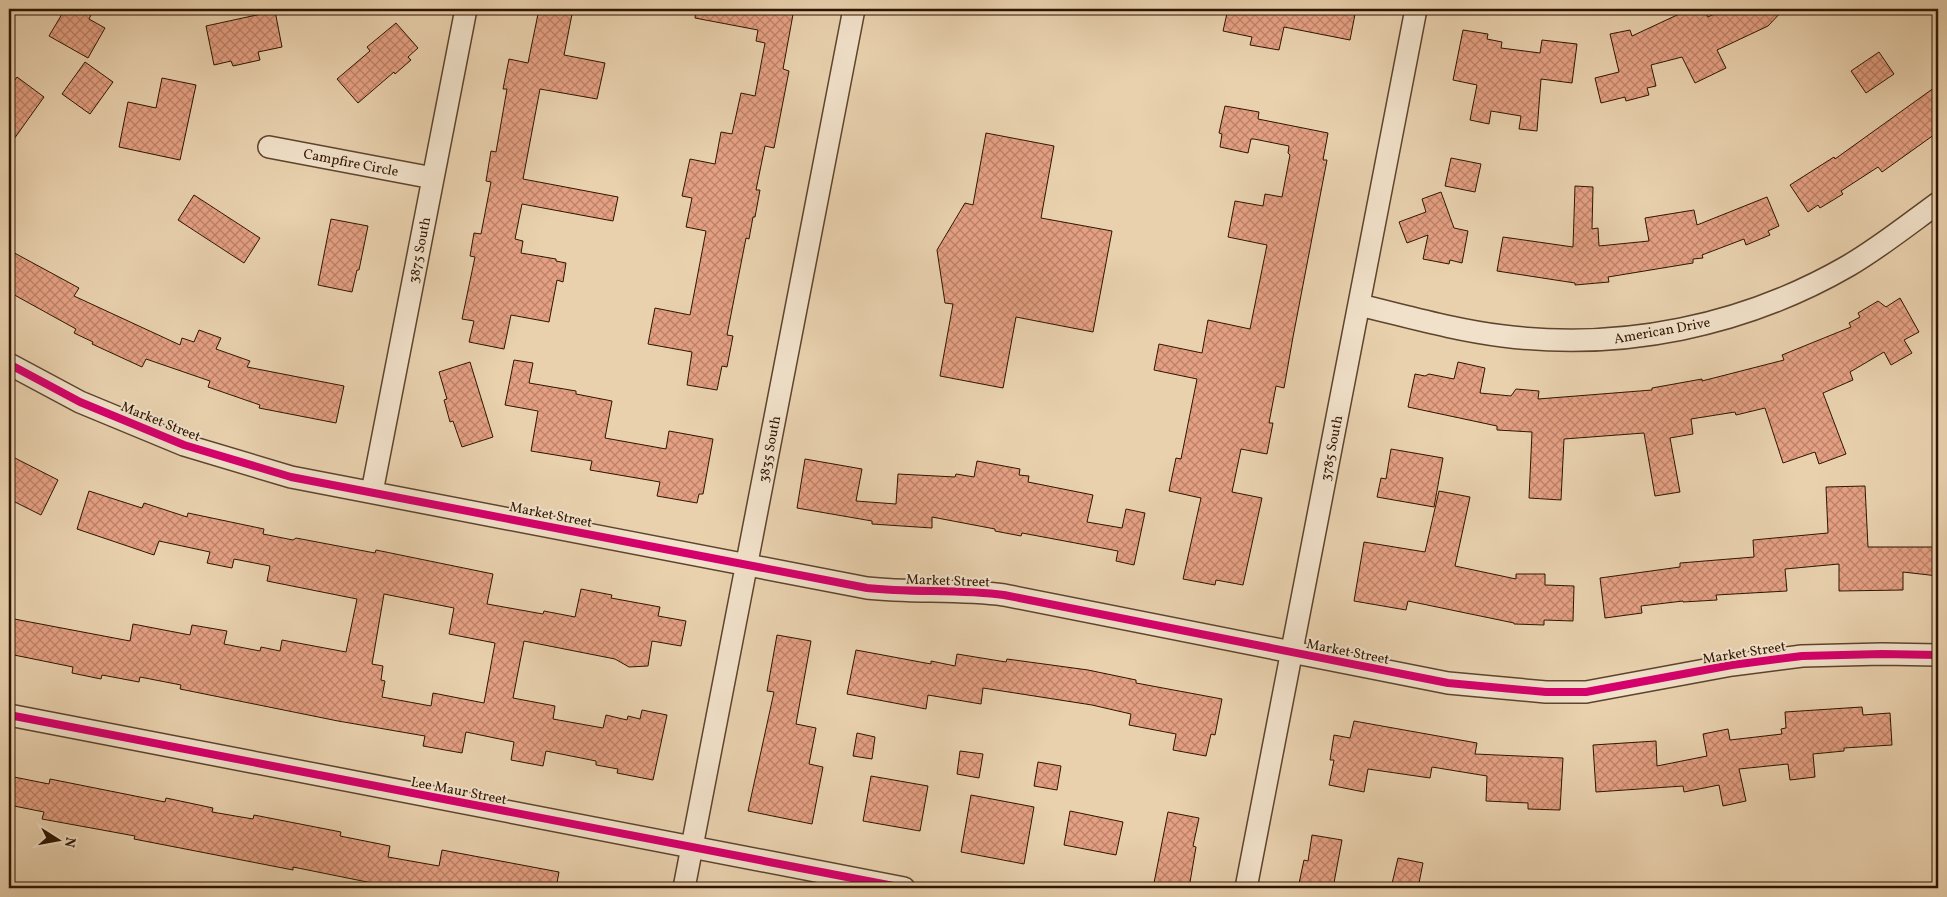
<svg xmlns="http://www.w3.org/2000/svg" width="1947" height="897" font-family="Vollkorn,serif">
<defs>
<pattern id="building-cross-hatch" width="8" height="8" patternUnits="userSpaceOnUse" patternTransform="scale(1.25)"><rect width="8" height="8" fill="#e5a083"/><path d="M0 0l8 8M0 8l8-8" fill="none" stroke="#ba8169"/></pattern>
</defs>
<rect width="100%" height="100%" fill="#e9d1ae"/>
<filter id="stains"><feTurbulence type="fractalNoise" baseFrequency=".004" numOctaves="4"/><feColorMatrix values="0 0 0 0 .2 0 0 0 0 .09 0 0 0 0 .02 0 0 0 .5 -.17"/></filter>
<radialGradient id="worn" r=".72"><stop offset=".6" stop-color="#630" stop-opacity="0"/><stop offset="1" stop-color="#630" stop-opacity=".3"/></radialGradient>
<path fill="url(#building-cross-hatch)" stroke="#2f1500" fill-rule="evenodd" d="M65 9H94L89 19 105 28 88 58 49 36Z
M539 9H573L564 55 605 63 597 99 540 89 523 179 618 197 613 221 522 204 515 239 523 241 521 253 556 259V261L566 263 563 282 557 280 549 322 511 315 504 349 469 342 474 321 462 319 475 257 470 256 474 233 481 234 491 182 486 181 491 151 496 152 507 89H503L509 59 528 63Z
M696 9H794L783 69 789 71 774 148 765 146 756 190H760L755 217H753L749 239 746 238 727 335 733 336 727 367 722 366 717 390 687 385 692 352 648 344 655 308 690 315 706 231 686 227 692 198 682 196 690 159 715 164 721 132 732 134 741 93 755 96 765 43 756 41 758 30 695 18Z
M1228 9H1356L1350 40 1284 27 1279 50 1250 45 1252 37 1223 31Z
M1690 9H1704L1708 17 1724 9H1784L1768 26 1717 50 1726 68 1695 83 1682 57 1651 65 1656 86 1647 88 1649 95 1626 101 1625 97 1601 103 1595 78 1619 72 1610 34 1630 30 1632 36Z
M275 11 282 47 258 52 260 60 233 66 231 61 214 65 206 26Z
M396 23 418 48 408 57 411 60 395 74 394 72 358 103 337 79 370 51 367 47Z
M1463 30 1488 34 1487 39 1502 42 1501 48 1540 53 1542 40 1577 44 1572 83 1541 79 1537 131 1519 129 1521 116 1491 111 1489 124 1470 120 1477 85 1453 80Z
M1879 52 1894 74 1866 93 1851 71Z
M85 62 113 82 90 114 62 94Z
M17 77 44 97 9 146V88Z
M162 78 196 85 180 160 119 147 128 102 156 108Z
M1938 85V132L1882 172 1878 167 1841 191 1843 194 1820 208 1818 205 1808 212 1790 185 1834 157 1835 159Z
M1225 106 1259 112 1258 119 1328 133 1323 160H1327L1293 337 1284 388 1276 386 1269 423H1273L1267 454 1241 449 1232 492 1262 498 1243 585 1216 580 1215 585 1183 579 1201 498 1169 491 1176 458 1181 459 1197 379 1154 370 1159 344 1202 353 1208 320 1250 329 1267 245 1228 237 1235 201 1263 206 1265 194 1282 197 1290 155 1288 153 1289 146 1254 139H1251L1248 153 1220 147 1222 134 1219 133Z
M986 133 1054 146 1041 218 1112 231 1093 332 1016 317 1003 388 940 376 953 304 945 303 937 250 965 203 973 205Z
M1451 158 1481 164 1475 192 1445 186Z
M1575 186 1593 187 1592 229 1598 228 1599 246 1649 241 1645 218 1694 210 1697 225 1767 197 1779 226 1768 231 1770 235 1746 245 1744 239 1702 255 1703 258 1693 259V263L1608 277 1609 282 1575 285V283L1497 271 1503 237 1573 247Z
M1441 192 1454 228 1468 231 1462 263 1450 260 1449 264 1423 259 1428 235 1407 243 1399 222 1426 212 1422 199Z
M194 195 260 238 244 263 178 220Z
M331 219 368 226 359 270H357L352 292 318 285Z
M9 250 79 288 74 296 180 345 182 338 194 342 199 330 221 338 216 349 250 361 247 367 344 386 336 423 259 408 260 405 208 387 210 381 146 359 142 367 92 344 93 342 74 333 76 329 9 292Z
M1900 298 1919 332 1904 340 1912 353 1891 365 1884 352 1850 372 1853 380 1823 393 1846 454 1819 464 1815 452 1783 463 1765 408 1736 415 1735 412 1691 419 1693 434 1670 438 1680 492 1655 496 1644 433 1564 439 1561 500 1529 498 1532 432 1497 430V426L1408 407 1415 374 1425 376 1429 374 1454 379 1458 362 1485 368 1480 393 1511 396 1516 389 1539 391 1538 399 1652 390V388L1702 379V381L1784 360 1782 355 1851 327 1849 323 1860 317 1858 313 1878 301 1886 307Z
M514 360 533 363 529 383 576 391V394L612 401 605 438 666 449 669 431 713 439 703 494H699L697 503 657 496 660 482 590 470 592 461 531 451 538 411 505 405Z
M470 362 493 437 462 447 453 421 450 422 444 400 447 399 439 372Z
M1391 449 1443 458 1434 507 1377 497 1381 478 1386 479Z
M9 455 58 480 41 515 9 499Z
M805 459 862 469 856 501 896 504 898 474 955 477 956 474 974 477 977 461 1020 469 1019 475 1029 476 1028 482 1093 495 1087 522 1122 528 1126 509 1145 513 1134 565 1116 561 1118 551 1022 533 1021 536 995 531V529L932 517V528L872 524V521L797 508Z
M1865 486 1868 547H1938V576L1903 572V590L1839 591V564L1785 569 1787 591 1716 595 1717 600 1683 602V601L1641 606 1642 613 1605 618 1600 578 1680 567V563L1754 557 1753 540 1828 533 1826 487Z
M89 491 142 508 144 503 187 517 188 513 264 529 263 534 293 540 296 538 375 553 376 550 493 574 487 604 543 614 544 611 575 617 581 589 612 595 611 598 660 607 658 616 686 621 681 646 652 641 648 666 629 667 615 659 524 641 513 698 555 706 553 719 603 728 606 715 627 720 628 716 640 719 642 710 667 715 653 780 617 773 618 769 596 765V761L546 751 543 766 511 760 514 742 466 732 462 753 423 746 425 736 338 721 180 689 181 685 140 677 139 682 102 675 101 679 72 673 73 667 9 654V618L130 641 133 624 190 635 192 625 227 631 224 644 260 651 261 647 280 651 282 640 346 652 357 599 267 581 270 566 234 559 232 568 207 563 210 552 159 541 154 555 77 529ZM384 594 454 608 449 634 495 643 484 703 433 693 431 706 382 697 385 681 381 680 383 666 372 664Z
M1439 491 1470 497 1455 566 1516 579V574H1545V585L1574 586 1573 621 1544 620V625L1514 624V623L1408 601 1406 610 1354 601 1364 542 1425 552Z
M777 635 811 641 796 724 816 728 809 764 823 767 812 824 748 811 774 692 767 691Z
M856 650 931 664V661L955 666 957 654 1006 662 1007 659 1088 670 1136 680V683L1222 699 1215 735 1211 734 1206 756 1173 750 1176 734 1129 725 1131 714 1092 705 983 688 981 704 928 695 926 709 847 694Z
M1862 707 1863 715 1890 713 1892 745 1844 748V751L1813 754 1815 777 1790 780 1788 764 1739 769 1746 801 1723 806 1719 785 1684 792 1683 786 1596 792 1593 745 1656 741 1657 766 1707 756 1703 734 1728 729 1730 740 1782 734 1781 729 1786 728 1785 712Z
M1354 721 1477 743 1475 754 1563 758 1560 810 1528 809V803L1486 801 1487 776 1432 767 1430 778 1368 769 1364 792 1329 785 1334 760H1330L1334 735 1350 738Z
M857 733 875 737 872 759 853 756Z
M960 751 983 754 979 778 957 774Z
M1038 762 1061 766 1057 790 1034 786Z
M9 776 49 784 50 779 165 802 166 798 213 808 212 812 253 819 254 815 341 832 340 836 390 846 388 857 439 866 442 850 559 872 556 888H406L382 885 293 867V870L134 839 135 836 42 819 44 812 9 805Z
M871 776 928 786 920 831 863 821Z
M971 795 1034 807 1024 864 961 852Z
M1070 811 1123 822 1116 855 1064 845Z
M1168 812 1199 818 1193 846 1196 847 1189 888H1153Z
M1312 835 1342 840 1333 888H1298L1304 860 1308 861Z
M1398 858 1423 863 1418 888H1391Z"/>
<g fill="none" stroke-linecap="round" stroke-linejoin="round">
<g stroke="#5e442c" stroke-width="24">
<path id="minor" d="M269 147 433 178
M1359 305C1406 316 1454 330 1503 336 1622 351 1744 326 1848 266 1879 248 1909 224 1938 203
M9 364 80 402 184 445 291 477 867 588C912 593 959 589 1004 595L1448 683 1546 692H1586L1732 665 1802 656 1882 654 1938 655
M372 492 466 9
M9 715 904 888
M684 888 854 9
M1246 888 1416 9"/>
</g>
<use href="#minor" stroke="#f1e1ca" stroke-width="21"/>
<g stroke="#f1e1ca" stroke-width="11">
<path id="cycleway" d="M9 364 80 402 184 445 291 477 867 588C912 593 959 589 1004 595L1448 683 1546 692H1586L1732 665 1802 656 1882 654 1938 655
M9 715 904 888"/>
</g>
<use href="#cycleway" stroke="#d6006c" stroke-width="8"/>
</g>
<g text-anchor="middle" stroke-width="4" stroke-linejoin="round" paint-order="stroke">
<g font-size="14" fill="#2f1500" stroke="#f1e1ca">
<text transform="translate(351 162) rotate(11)" y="5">Campfire Circle</text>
<text transform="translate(419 250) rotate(-79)" y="5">3875 South</text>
<text transform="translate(1662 330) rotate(-10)" y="5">American Drive</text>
<text transform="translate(161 421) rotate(22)" y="5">Market Street</text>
<text transform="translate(1331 448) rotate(-79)" y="5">3785 South</text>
<text transform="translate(769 449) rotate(-79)" y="5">3835 South</text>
<text transform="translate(551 514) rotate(11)" y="5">Market Street</text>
<text transform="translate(948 580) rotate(2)" y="5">Market Street</text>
<text transform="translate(1348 651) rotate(11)" y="5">Market Street</text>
<text transform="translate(1744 652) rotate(-9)" y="5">Market Street</text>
<text transform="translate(459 790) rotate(11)" y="5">Lee Maur Street</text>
</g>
</g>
<rect width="1947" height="897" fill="none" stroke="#e9d1ae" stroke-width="30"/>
<rect x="10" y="10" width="1927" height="877" fill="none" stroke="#2f1500" stroke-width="2.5"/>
<rect x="15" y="15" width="1917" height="867" fill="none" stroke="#2f1500"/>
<g transform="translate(58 840) rotate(101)" stroke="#f1e1ca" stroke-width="4" paint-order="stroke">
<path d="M0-4L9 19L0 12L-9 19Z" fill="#2f1500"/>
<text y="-8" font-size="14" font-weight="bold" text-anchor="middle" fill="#2f1500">N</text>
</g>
<rect width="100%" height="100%" filter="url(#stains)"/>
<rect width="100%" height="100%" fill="url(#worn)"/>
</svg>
